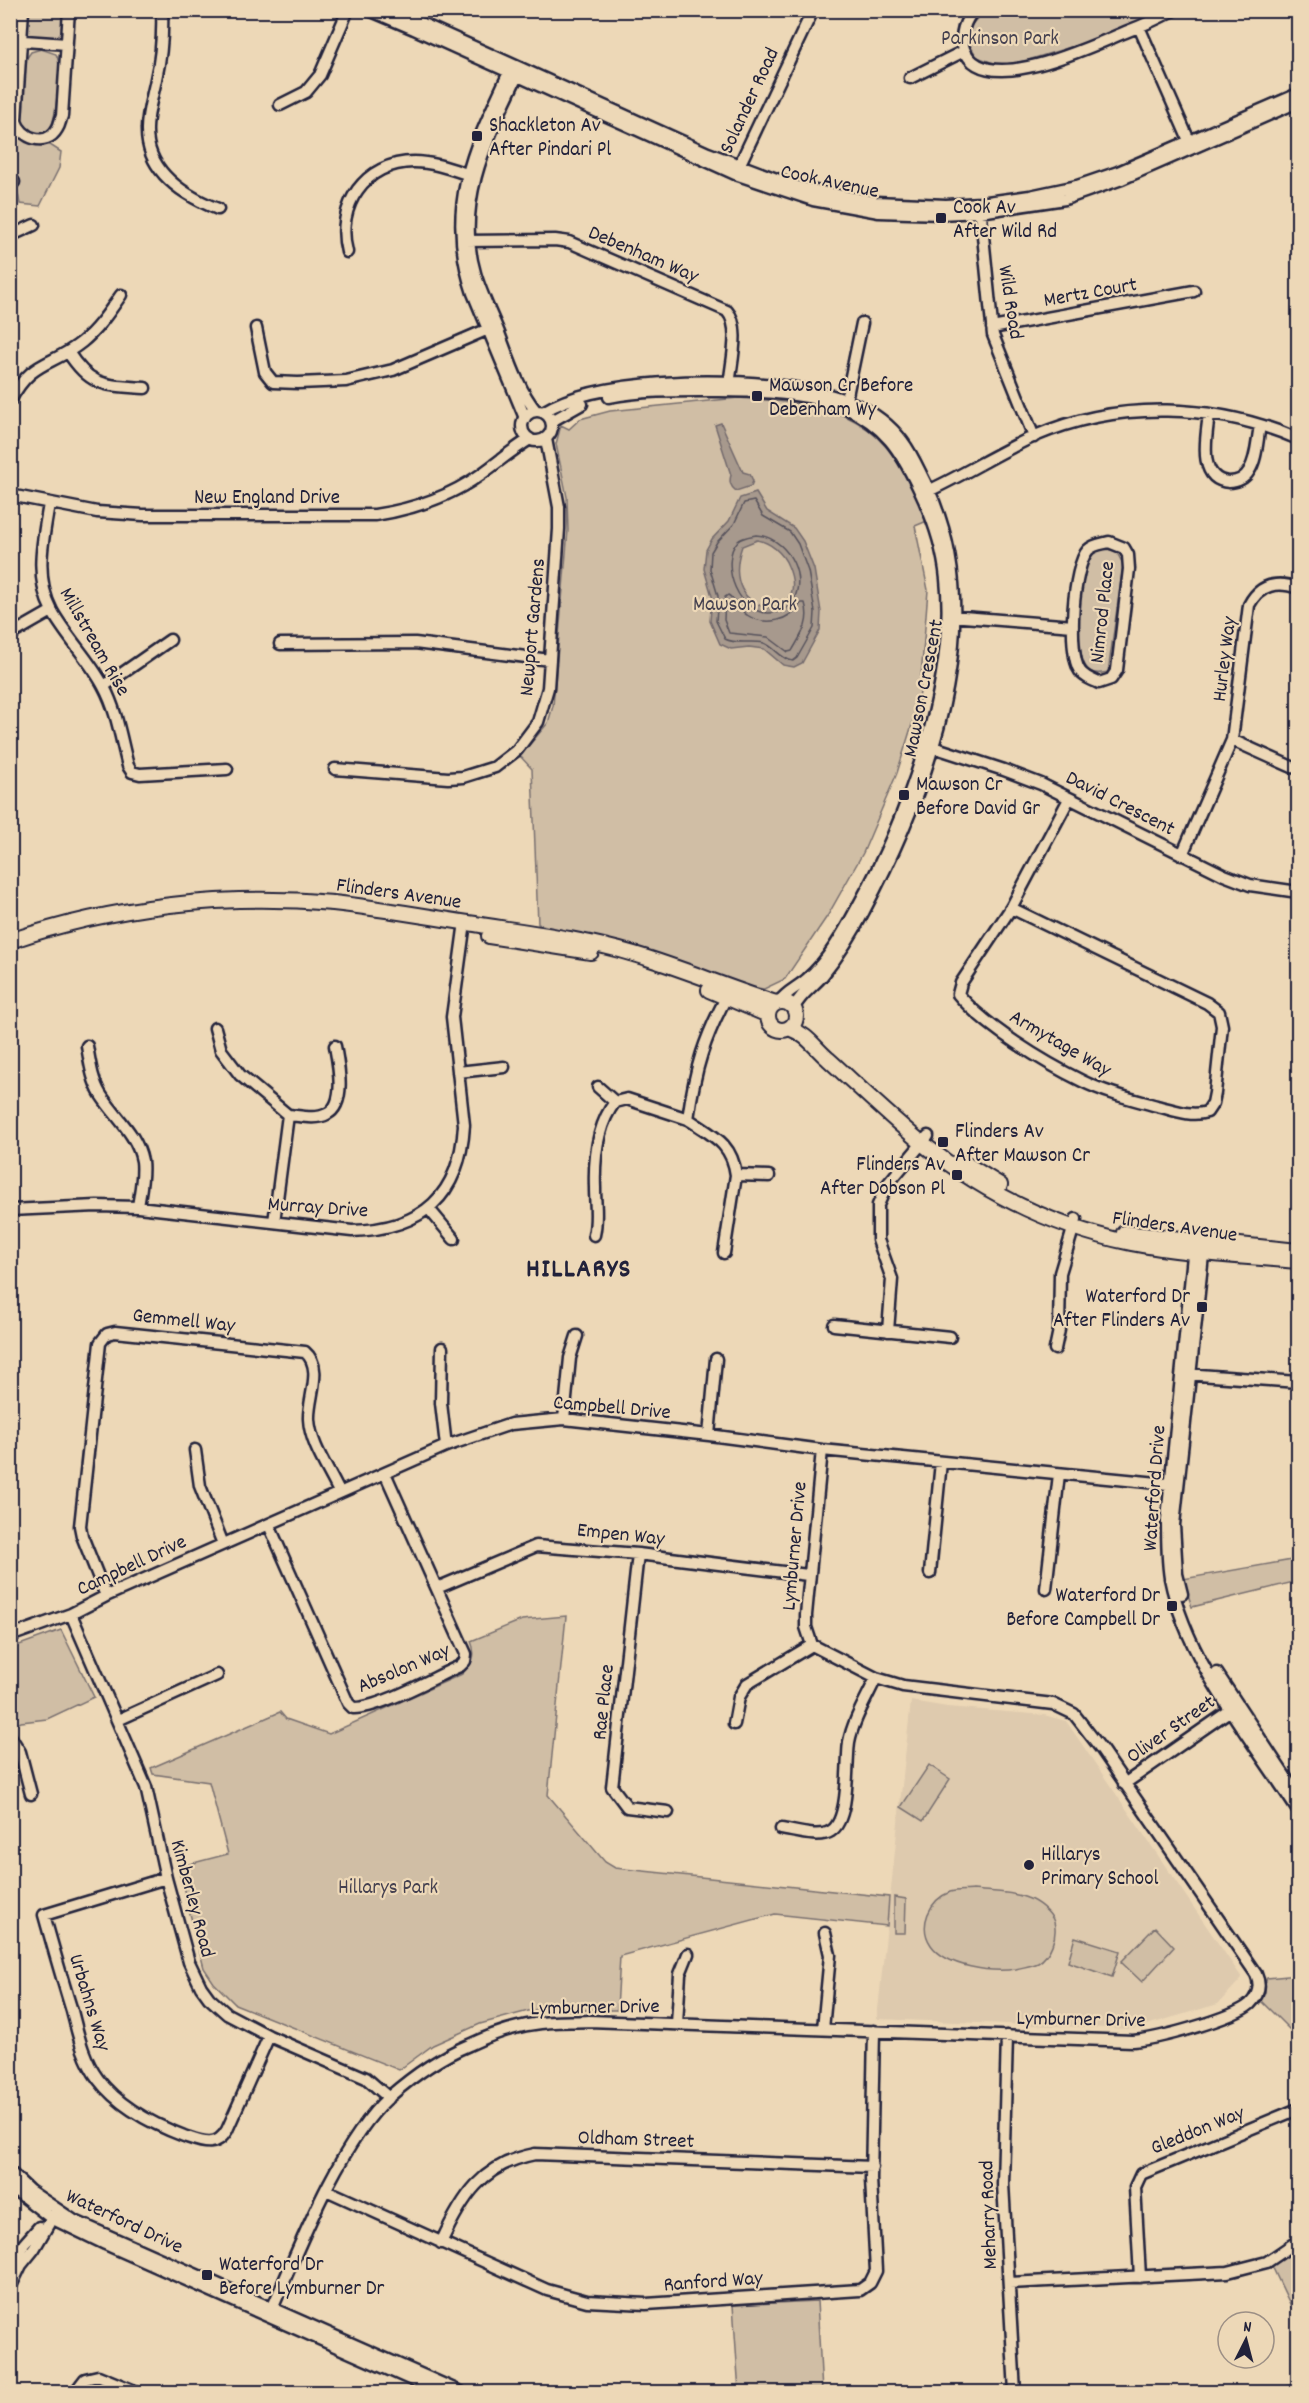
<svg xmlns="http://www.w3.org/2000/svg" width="1309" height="2403" font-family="Dekko,sans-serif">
<rect width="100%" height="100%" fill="#edd8b7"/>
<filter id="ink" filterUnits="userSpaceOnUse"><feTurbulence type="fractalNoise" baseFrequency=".0167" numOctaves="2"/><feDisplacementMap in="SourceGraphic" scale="12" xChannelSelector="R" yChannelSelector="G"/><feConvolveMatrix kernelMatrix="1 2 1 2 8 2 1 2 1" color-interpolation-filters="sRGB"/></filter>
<g filter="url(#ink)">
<path fill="#decaae" d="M911 1701 947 1707 1044 1715 1066 1721 1242 1978 1218 2004 1133 2029 877 2019Z"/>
<path fill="#d0bea5" stroke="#797070" stroke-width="1.5" d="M25 11H63L61 32 55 39 31 38 24 29Z
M984 11H1167L1103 37 1025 61 999 65 977 57 963 34Z
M41 49 56 54C62 67 58 82 57 97 54 121 52 149 21 126L24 62 31 52Z
M16 138 47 143 61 152 59 168 40 206 20 204 11 160 10 140Z
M738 398C847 405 884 415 927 521L915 526 928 590 919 702 897 773 863 853 828 915 785 979 764 989 742 986 707 971 636 949 538 924 532 769 520 756 548 723 553 706 568 530 567 497 556 444 561 425 569 429 580 419 610 411Z
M1101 548 1116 551 1123 564 1122 573 1108 672C1102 673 1095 675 1090 671 1071 658 1080 580 1088 560 1091 554 1095 551 1101 548Z
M1298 1559V1581L1192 1607 1183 1579Z
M566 1616 548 1795 605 1862 615 1868 889 1897 887 1926 775 1914 620 1956 617 2010H532L480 2024 433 2045 399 2070 235 2004 214 1983 204 1968 178 1867 228 1854 209 1782 153 1774 151 1768 280 1712 286 1719 329 1734 462 1674C473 1663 477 1656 471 1641L522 1620Z
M61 1630 94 1697 47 1719 21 1722 11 1727V1648Z
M929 1765 950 1779 923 1821 901 1807Z
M973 1890C989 1892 1011 1891 1027 1898 1036 1901 1051 1912 1054 1922 1058 1936 1050 1956 1038 1963 1032 1966 1023 1967 1016 1969 992 1973 946 1967 931 1945 918 1926 929 1900 950 1892 956 1890 966 1891 973 1890Z
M894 1897 906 1899 905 1933H894Z
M1155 1927 1174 1947 1142 1982 1121 1962Z
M1075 1937 1120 1951 1112 1977 1068 1962Z
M1298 1975V2038L1260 2000 1267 1978Z
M1298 2247V2321L1272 2266Z
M817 2301 822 2392H739L733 2305Z"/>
<path fill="#a7998d" stroke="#72696c" stroke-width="1.5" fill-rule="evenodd" d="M721 423 743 472 750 474 753 481 751 486 736 491C730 486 729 482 731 475L715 425Z
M756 493 767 511 794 528 803 541 814 569 821 612 820 630 802 663 794 667 783 665 764 649 749 647 731 649 720 644 710 621 712 596 704 569 706 550 712 539 729 521 740 498ZM757 540C770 542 783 553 788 566 814 626 716 621 742 546Z"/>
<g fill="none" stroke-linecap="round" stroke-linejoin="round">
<path stroke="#57525c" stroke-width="1.5" d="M754 501 763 516 790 532 798 544 808 571 815 612 814 628 797 658 793 661C780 659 775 647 764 643 750 640 737 645 725 639L716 621 718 596 710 569 711 552 717 542 734 524 744 503Z
M756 535C785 536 807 573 794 599 791 607 785 610 777 612 738 622 718 561 738 541 742 537 751 536 756 535Z
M728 595C735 599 739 610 747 615 765 627 790 621 801 603H805C811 623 801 635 792 651L788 652 768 637 729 633 724 620 725 597Z"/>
<g stroke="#22223b" stroke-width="15">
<path id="minor" d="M23 10 16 121C21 138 46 148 57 129 60 125 60 120 62 116L69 10
M162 10C163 33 161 57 156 79 153 95 147 112 147 129 146 171 183 195 218 209
M369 10 414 29 735 174 813 200 879 212 940 214 980 212 1065 199 1122 179 1298 102
M392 10 708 153 800 188 875 202 946 205 980 203 1030 196 1077 186 1118 172 1298 94
M974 10C965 20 959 35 964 49 983 100 1095 44 1128 31 1144 25 1159 18 1174 10
M1139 27 1191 145
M10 40 67 44
M511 68C475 145 443 206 473 293L525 418
M519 72C489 136 454 200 475 273 481 294 491 313 499 333 509 359 518 389 536 411
M910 78 964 51
M280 105 306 92 320 75 348 10
M737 170 813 10
M10 182H14
M980 206 993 335 1034 437
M10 236 34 225
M464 241 555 240 569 242 727 311C742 327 730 366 729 388
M347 252C335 206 365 162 414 162 434 162 454 170 473 176
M256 328 265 372 273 382 298 383 346 381 393 370 493 327
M992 328 1194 291
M68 352C91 388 106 385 145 388
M609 397C644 390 683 391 719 391 756 391 812 393 846 408 885 426 900 450 918 487 932 516 943 547 946 579 957 683 907 818 857 908 844 932 828 961 807 979 797 988 787 991 779 1002
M10 401C32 359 51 367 82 342 98 329 109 312 121 295
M845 405 862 323
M522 426a15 15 0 1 1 30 0a15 15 0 1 1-30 0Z
M543 412C600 377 724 378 789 387 832 393 876 405 903 442 913 455 919 471 927 486 992 621 929 788 864 911 853 933 839 955 823 975 814 986 800 994 794 1008
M1209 414C1207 434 1196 480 1229 482 1237 482 1245 478 1249 471 1257 459 1257 440 1260 426
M552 421 582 404
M924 493C962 476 997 453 1035 436 1118 400 1216 403 1298 439
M10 495 97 512 143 515H375C413 509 448 498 480 475 497 463 512 450 530 439
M49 504C43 540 34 577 52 611 67 638 90 660 104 687 117 711 121 740 128 766L132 772 140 774 227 769
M1109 542 1124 548 1128 555 1129 569 1117 670 1111 679 1099 683C1092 680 1084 677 1080 671 1067 653 1073 566 1088 550 1094 544 1102 544 1109 542Z
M951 616 1073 626
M10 635 52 611
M280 644 415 643 550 660
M104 686 170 640
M1232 740 1292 767 1298 768
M927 745 1004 770 1041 784 1224 875 1250 885 1298 892
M335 769 448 778 463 777 495 767 517 750 538 722 548 688 559 529V507L546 439
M1182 855 1232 740 1249 605C1260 584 1277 581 1298 588
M1011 908 1207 1003 1219 1012 1222 1026 1215 1093 1213 1103 1207 1112C1190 1117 1174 1110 1157 1106 1132 1099 1106 1093 1082 1081 1045 1063 984 1026 958 994L961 983 1011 908 1069 799
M215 1028 221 1050 240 1075 288 1115 274 1222
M87 1046C90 1063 92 1080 101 1095 115 1117 137 1134 142 1161 144 1176 140 1192 138 1207
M458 1072 504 1067
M598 1087 615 1102
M288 1115C300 1116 316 1120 327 1114 347 1104 338 1063 335 1046
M736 1175 769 1176
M429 1209 454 1239
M10 1210 97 1206 138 1207 352 1231C423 1229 460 1196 464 1125L452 1017 465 922
M594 1235C598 1218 595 1205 595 1188 594 1160 597 1125 615 1102L627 1099 688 1119
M1194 1245 1167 1519C1167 1539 1167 1559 1170 1578 1187 1663 1253 1740 1298 1811
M724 1253 736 1175C732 1143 713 1136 688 1119 695 1068 704 1038 729 992
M834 1325 950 1337
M888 1331 892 1279 878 1240V1205L887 1185 928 1136
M442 1348 441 1403 446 1446
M1055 1349 1059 1330 1060 1273 1076 1219
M1185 1374 1298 1382
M564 1419 570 1358 577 1336
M709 1435 716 1359
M195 1450 200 1486 223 1544
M269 1525 348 1703 353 1708C379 1709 434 1677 460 1666L465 1661 466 1654 385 1473
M638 1554 612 1787 627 1807 668 1812
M930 1573 941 1462
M437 1588 536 1546 638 1554 808 1575
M1046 1589 1059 1474
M1182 1594 1177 1574 1174 1525 1204 1246
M106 1596 82 1536 80 1526 100 1343 107 1334 115 1332 305 1352C324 1368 308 1397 309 1419 310 1444 329 1470 339 1492
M71 1614 146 1787 166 1878 189 1962 201 1987 209 1998 227 2014 269 2036 366 2078 389 2098
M10 1636 71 1614 106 1596 446 1446 511 1424 564 1419 709 1435 822 1450 1178 1485
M1217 1673 1298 1796
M118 1720 217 1675
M734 1724 739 1697 747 1684 812 1645
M10 1736 20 1752 31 1794
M1124 1784 1235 1707
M781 1829C795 1831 819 1839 831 1831 850 1819 846 1763 849 1742 853 1720 867 1698 876 1678
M166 1878 44 1915C53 1947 62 1979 72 2011 78 2034 83 2059 98 2079 119 2107 152 2124 184 2136 202 2142 216 2149 227 2130L269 2036
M677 2024 680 1974 688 1954
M823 2029 830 1955 825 1933
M1007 2036 1003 2184 1015 2392
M10 2172 30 2191 73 2220 461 2392
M10 2186 51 2218 105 2244 439 2392
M326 2190 547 2290 587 2301 646 2304 860 2290 870 2283 876 2271 871 2179 874 2031
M441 2243C462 2197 482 2164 535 2154L872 2167
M13 2265 24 2244 39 2227
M1140 2277 1135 2187 1141 2174 1298 2109
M1009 2283 1228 2272 1267 2262 1298 2241
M10 2288 21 2265 34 2249 55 2213
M269 2316C297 2252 338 2144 389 2097 413 2076 440 2057 469 2045 490 2035 512 2027 534 2024 552 2021 571 2022 589 2021L1133 2041C1157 2039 1233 2019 1250 2004 1259 1995 1261 1985 1256 1974L1102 1750 1074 1714 1053 1704 903 1686 876 1678 812 1645 806 1627V1615L822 1450
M75 2392 85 2379 98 2376 137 2392
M1291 2392 1298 2390"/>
</g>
<g stroke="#22223b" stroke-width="18">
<path id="major" d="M489 936 591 952
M10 941C113 906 225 893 333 903 379 908 423 916 468 923 524 932 580 938 634 954 682 968 728 988 776 1003
M709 990 768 1015
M768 1016a14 14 0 1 1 28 0a14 14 0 1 1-28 0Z
M789 1028C808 1035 814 1047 828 1059 859 1087 890 1117 923 1144 984 1193 1054 1227 1131 1243 1186 1254 1243 1256 1298 1261
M961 1161 1000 1185
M1124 1233 1298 1251"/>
</g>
<use href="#minor" stroke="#edd8b7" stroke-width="10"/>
<use href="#major" stroke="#edd8b7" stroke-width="14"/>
</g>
</g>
<g fill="#22223b" stroke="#edd8b7" stroke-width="2">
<rect x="471" y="130" width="12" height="12" rx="3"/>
<rect x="935" y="212" width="12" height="12" rx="3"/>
<rect x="751" y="390" width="12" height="12" rx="3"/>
<rect x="898" y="789" width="12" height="12" rx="3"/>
<rect x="937" y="1136" width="12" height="12" rx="3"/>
<rect x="951" y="1169" width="12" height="12" rx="3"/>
<rect x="1196" y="1301" width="12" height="12" rx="3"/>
<rect x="1166" y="1600" width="12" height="12" rx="3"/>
<circle cx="1029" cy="1865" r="6"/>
<rect x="201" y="2269" width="12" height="12" rx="3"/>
</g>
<g text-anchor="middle" stroke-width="4.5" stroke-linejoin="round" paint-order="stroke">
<g font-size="21" fill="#454150" stroke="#edd8b7">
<text x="1000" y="44">Parkinson Park</text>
<text x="745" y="610">Mawson Park</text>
<text x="388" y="1893">Hillarys Park</text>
</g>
<g font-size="21" fill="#22223b" stroke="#edd8b7">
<text transform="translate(748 100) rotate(-65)" y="7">Solander Road</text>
<text transform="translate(830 180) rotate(12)" y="7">Cook Avenue</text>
<text transform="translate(644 253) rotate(23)" y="7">Debenham Way</text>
<text transform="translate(1090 291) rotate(-10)" y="7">Mertz Court</text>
<text transform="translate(1012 302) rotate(81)" y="7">Wild Road</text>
<text x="267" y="503">New England Drive</text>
<text transform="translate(1101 612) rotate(-84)" y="7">Nimrod Place</text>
<text transform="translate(531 627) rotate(-85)" y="7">Newport Gardens</text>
<text transform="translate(96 641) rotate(60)" y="7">Millstream Rise</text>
<text transform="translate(1223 659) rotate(-83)" y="7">Hurley Way</text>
<text transform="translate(922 688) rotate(-79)" y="7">Mawson Crescent</text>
<text transform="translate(1121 802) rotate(27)" y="7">David Crescent</text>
<text transform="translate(399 892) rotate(8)" y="7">Flinders Avenue</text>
<text transform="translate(1061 1042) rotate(30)" y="7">Armytage Way</text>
<text transform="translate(318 1206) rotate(4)" y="7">Murray Drive</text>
<text transform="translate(1175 1225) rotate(8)" y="7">Flinders Avenue</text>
<text transform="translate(184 1319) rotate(6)" y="7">Gemmell Way</text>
<text transform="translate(612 1406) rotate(5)" y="7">Campbell Drive</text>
<text transform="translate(1153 1488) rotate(-86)" y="7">Waterford Drive</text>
<text transform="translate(621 1533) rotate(6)" y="7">Empen Way</text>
<text transform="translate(793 1546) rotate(-85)" y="7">Lymburner Drive</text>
<text transform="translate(131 1564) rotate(-25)" y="7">Campbell Drive</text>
<text transform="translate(403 1667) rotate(-23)" y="7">Absolon Way</text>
<text transform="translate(602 1702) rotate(-84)" y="7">Rae Place</text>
<text transform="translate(1170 1728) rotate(-35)" y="7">Oliver Street</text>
<text transform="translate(194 1898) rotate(75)" y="7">Kimberley Road</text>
<text transform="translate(91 2002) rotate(73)" y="7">Urbahns Way</text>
<text transform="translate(595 2006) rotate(-1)" y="7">Lymburner Drive</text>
<text transform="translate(1081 2018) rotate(1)" y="7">Lymburner Drive</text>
<text transform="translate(1197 2129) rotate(-22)" y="7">Gleddon Way</text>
<text transform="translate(636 2138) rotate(2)" y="7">Oldham Street</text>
<text transform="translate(987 2215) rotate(-92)" y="7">Meharry Road</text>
<text transform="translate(125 2220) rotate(25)" y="7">Waterford Drive</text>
<text transform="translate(713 2280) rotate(-4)" y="7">Ranford Way</text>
</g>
<g font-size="21" fill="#22223b" stroke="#edd8b7" text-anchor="start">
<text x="489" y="131">Shackleton Av<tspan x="489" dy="24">After Pindari Pl</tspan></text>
<text x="953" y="213">Cook Av<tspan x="953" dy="24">After Wild Rd</tspan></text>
<text x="769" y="391">Mawson Cr Before<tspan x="769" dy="24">Debenham Wy</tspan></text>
<text x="916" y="790">Mawson Cr<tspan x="916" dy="24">Before David Gr</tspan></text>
<text x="955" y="1137">Flinders Av<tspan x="955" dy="24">After Mawson Cr</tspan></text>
<text x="945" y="1170" text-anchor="end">Flinders Av<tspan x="945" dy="24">After Dobson Pl</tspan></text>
<text x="1190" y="1302" text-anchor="end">Waterford Dr<tspan x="1190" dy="24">After Flinders Av</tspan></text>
<text x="1160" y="1601" text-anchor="end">Waterford Dr<tspan x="1160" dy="24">Before Campbell Dr</tspan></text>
<text x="1041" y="1860">Hillarys<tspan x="1041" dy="24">Primary School</tspan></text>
<text x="219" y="2270">Waterford Dr<tspan x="219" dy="24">Before Lymburner Dr</tspan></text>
</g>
<g font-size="27" font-weight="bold" letter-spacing="1.5" fill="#22223b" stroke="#edd8b7">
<text x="579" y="1276">HILLARYS</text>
</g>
</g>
<rect width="1309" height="2403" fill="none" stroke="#edd8b7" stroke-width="36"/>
<rect x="18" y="18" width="1273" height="2367" fill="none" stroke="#22223b" stroke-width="2" filter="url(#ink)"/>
<g transform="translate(1246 2340) rotate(6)"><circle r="28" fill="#edd8b7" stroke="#9c8f85" stroke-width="1.5"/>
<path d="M0-4.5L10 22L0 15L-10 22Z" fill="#22223b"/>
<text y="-9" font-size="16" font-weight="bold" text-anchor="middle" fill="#22223b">N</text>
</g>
</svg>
